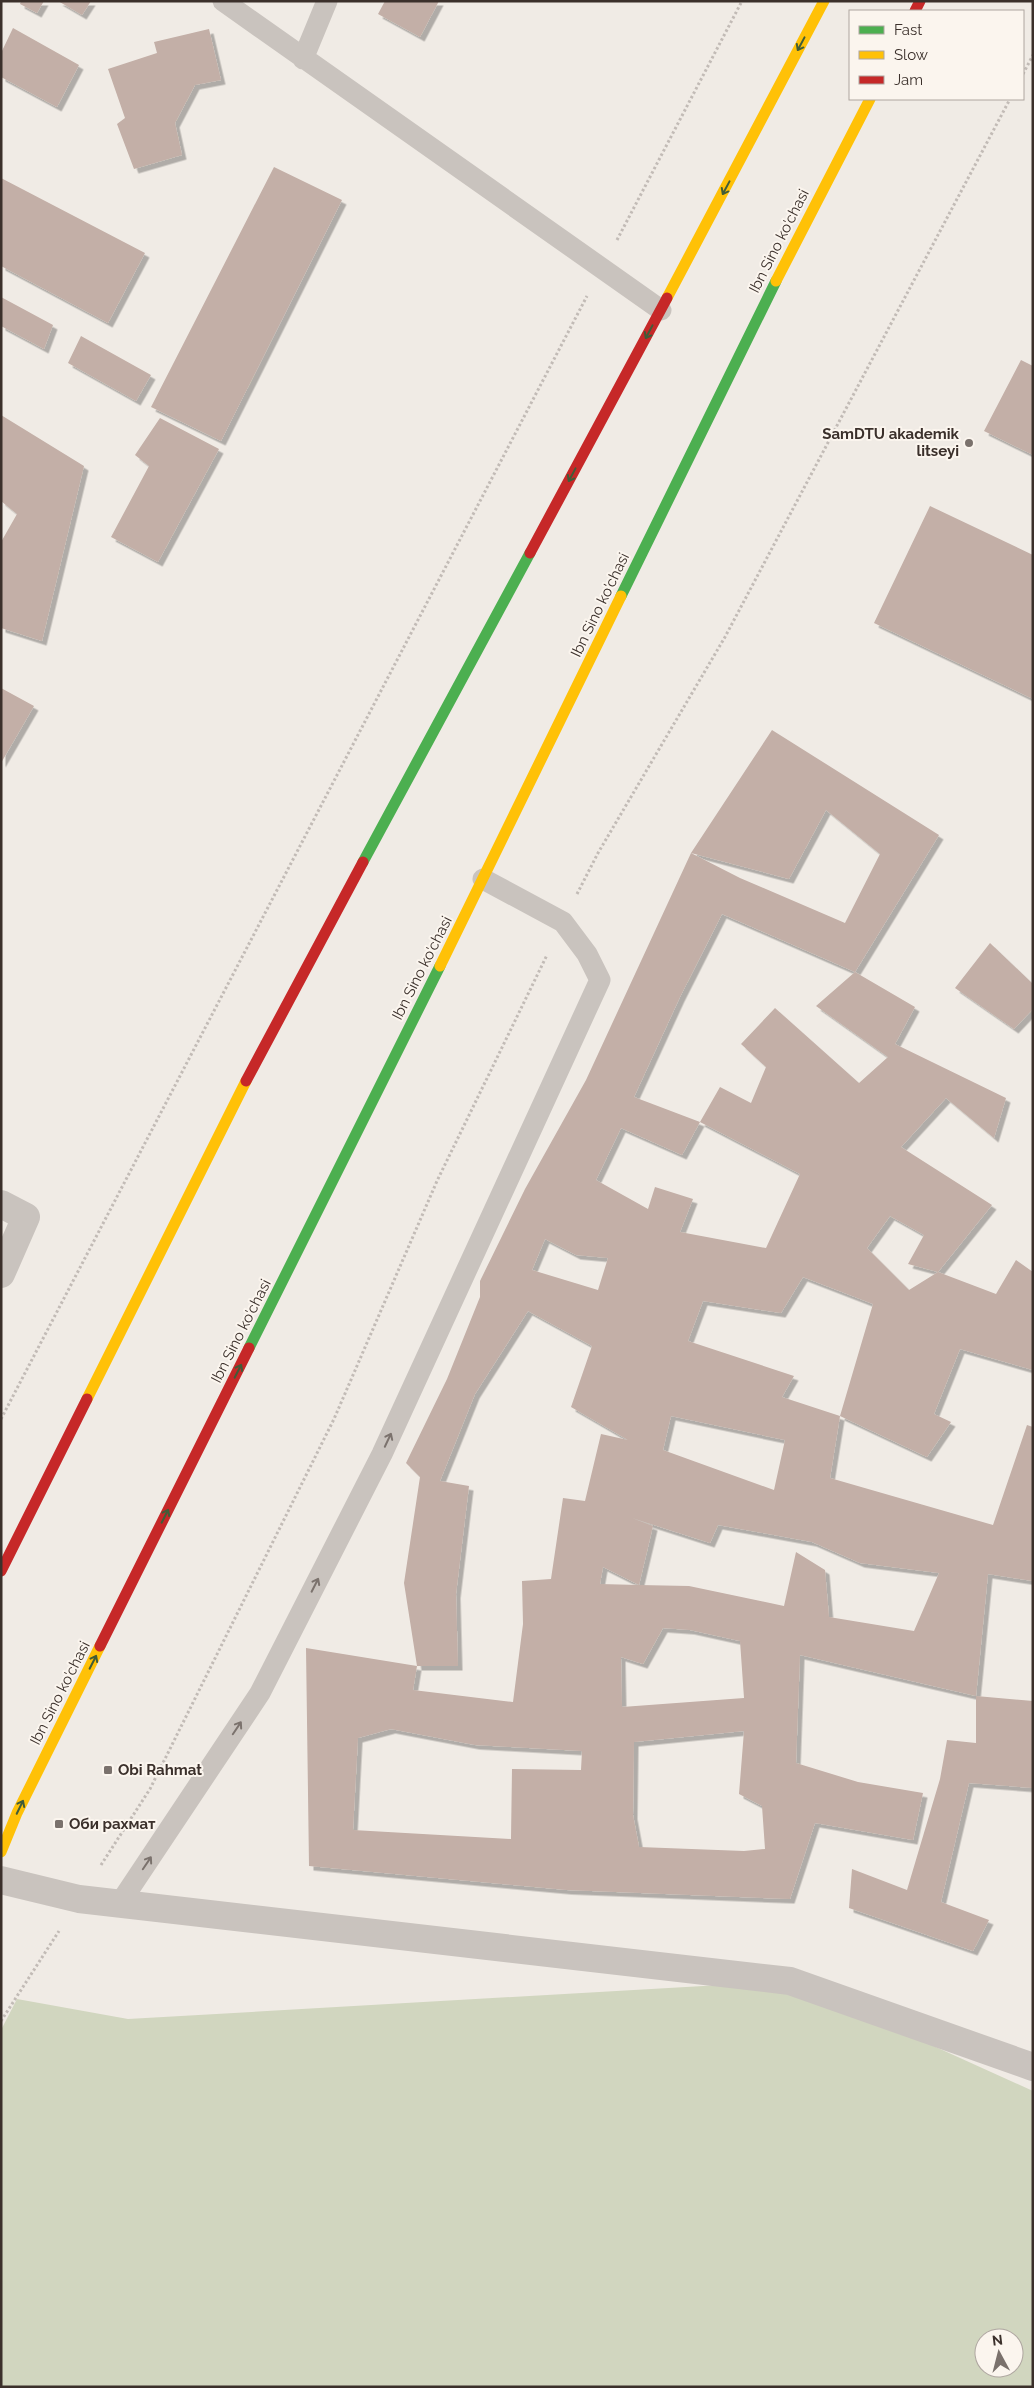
<svg xmlns="http://www.w3.org/2000/svg" width="1034" height="2388" font-family="Raleway,sans-serif">
<defs>
<filter id="shadow"><feDropShadow dx="4.5" dy="4.5" stdDeviation="0" flood-color="#0004"/></filter>
</defs>
<rect width="100%" height="100%" fill="#f0ebe5"/>
<path fill="#d1d6bf" fill-rule="evenodd" d="M790 1981 1033 2091V2387H1V2030L17 1999 128 2019ZM984 2338H1014V2368H984Z"/>
<path fill="#c3afa7" fill-rule="evenodd" filter="url(#shadow)" d="M21 1H44L37 13 20 4Z
M58 1H91L82 15Z
M385 1H439L420 37 378 14Z
M13 28 79 65 57 107 1 77V53Z
M209 29 221 80 195 85 175 123 182 155 134 169 117 124 125 118 108 69 157 53 154 42Z
M274 167 342 200 221 441 151 407Z
M1 178 145 253 108 323 1 266Z
M1 297 53 325 44 349 1 326Z
M81 336 151 375 136 401 68 363Z
M1021 360 1033 366V455L984 431Z
M1 415 84 466 42 641 1 628V542L17 514 1 501Z
M160 418 219 449 158 562 111 537 149 466 135 455Z
M930 506 1033 555V699L874 623Z
M1 688 34 706 1 763Z
M772 730 939 835 855 972 722 914 680 997 634 1097 700 1122 682 1155 621 1128 596 1180 648 1209 655 1187 693 1199 680 1232 766 1248 800 1174 700 1122 720 1087 751 1103 766 1067 741 1044 775 1008 859 1083 888 1057 816 1006 855 972 915 1007 895 1044 1006 1098 994 1138 946 1098 901 1147 992 1205 938 1272 908 1264 924 1235 890 1216 867 1248 909 1290 938 1272 996 1294 1016 1260 1033 1272V1370L960 1349 934 1414 951 1422 927 1457 840 1416 873 1304 803 1277 781 1313 703 1301 688 1341 794 1376 782 1397 840 1416 830 1478 993 1525 1027 1425 1033 1427V1581L988 1574 976 1696 800 1655 796 1763 858 1782 923 1793 913 1840 815 1823 790 1899 567 1890 309 1866 306 1648 417 1666 413 1690 513 1702 523 1624 522 1581 551 1579 563 1498 585 1501 601 1434 628 1440 571 1407 592 1346 528 1311 475 1394 440 1481 469 1486 456 1594 458 1666H417L404 1583 420 1477 406 1463 447 1379 480 1297V1281L525 1189 586 1080 691 853ZM826 810 880 854 845 923 740 878 691 853 789 879ZM545 1239 576 1255 608 1258 598 1290 532 1270ZM671 1416 785 1440 774 1490 663 1450ZM632 1518 710 1543 718 1525 812 1542 860 1563 939 1573 914 1631 829 1617 825 1570 796 1552 784 1606 689 1586 639 1585 653 1526ZM603 1567 639 1585 600 1584ZM663 1628 690 1630 740 1641 744 1698 622 1707 621 1657 643 1664ZM391 1729 475 1745 582 1751 581 1770 512 1769 511 1839 353 1830 358 1738ZM744 1731 739 1794 762 1806 765 1849 744 1851 639 1847 633 1815 634 1742Z
M990 943 1033 984V1009L1014 1029 955 988Z
M976 1696 1033 1701V1788L969 1783 941 1902 989 1920 973 1951 849 1908 852 1869 907 1890 940 1779 947 1740 976 1743Z"/>
<g fill="none" stroke-linecap="round" stroke-linejoin="round">
<path stroke="#c2bbb6" stroke-width="3" stroke-dasharray="2.5 2.5" stroke-linecap="butt" d="M1023 74 1033 55
M617 240 742 1
M577 894 598 853 725 637 1010 99
M1 1419 587 296
M101 1865 150 1789 334 1419 437 1181 547 955
M1 2021 59 1931"/>
<path stroke="#c9c3be" stroke-width="21" d="M223 1 661 310
M303 59 327 1
M120 1903 260 1693 382 1454 600 980 587 954 563 922 483 879"/>
<path stroke="#c9c3be" stroke-width="28" d="M1 1204 26 1217 1 1274
M1 1880 79 1899 790 1981 1033 2067"/>
<path stroke="#4caf50" stroke-width="11" d="M621 596 776 281
M363 862 530 553
M249 1348 440 966"/>
<path stroke="#ffc107" stroke-width="11" d="M776 281 870 99
M667 298 824 1
M440 966 621 596
M87 1399 246 1081
M1 1852 17 1813 100 1646"/>
<path stroke="#c62828" stroke-width="11" d="M915 11 920 1
M530 553 667 298
M246 1081 363 862
M1 1571 87 1399
M100 1646 249 1348"/>
</g>
<defs><path id="oneway-shaft" d="M-6 0H5M1.5-3L5.5 0L1.5 3" fill="none" stroke-width="1.6" stroke-linecap="round" stroke-linejoin="round" transform="scale(1.25)"/></defs>
<g stroke="#415c38">
<use href="#oneway-shaft" transform="translate(801 44) rotate(118)"/>
<use href="#oneway-shaft" transform="translate(726 188) rotate(118)"/>
<use href="#oneway-shaft" transform="translate(649 332) rotate(118)"/>
<use href="#oneway-shaft" transform="translate(572 475) rotate(118)"/>
<use href="#oneway-shaft" transform="translate(238 1371) rotate(-63)"/>
<use href="#oneway-shaft" transform="translate(165 1516) rotate(-63)"/>
<use href="#oneway-shaft" transform="translate(93 1662) rotate(-63)"/>
<use href="#oneway-shaft" transform="translate(20 1807) rotate(-64)"/>
</g>
<g stroke="#7b726d">
<use href="#oneway-shaft" transform="translate(388 1440) rotate(-65)"/>
<use href="#oneway-shaft" transform="translate(315 1585) rotate(-63)"/>
<use href="#oneway-shaft" transform="translate(237 1728) rotate(-56)"/>
<use href="#oneway-shaft" transform="translate(147 1863) rotate(-56)"/>
</g>
<g fill="#7a716c" stroke="#fbf5ee" stroke-width="2">
<circle cx="969" cy="443" r="5"/>
<rect x="103" y="1765" width="10" height="10" rx="2.5"/>
<rect x="54" y="1819" width="10" height="10" rx="2.5"/>
</g>
<g text-anchor="middle" stroke-width="4" stroke-linejoin="round" paint-order="stroke">
<g font-size="15" fill="#3b302b" stroke="#fbf5ee">
<text transform="translate(779 241) rotate(-63)" y="5">Ibn Sino ko'chasi</text>
<text transform="translate(600 605) rotate(-64)" y="5">Ibn Sino ko'chasi</text>
<text transform="translate(422 968) rotate(-63)" y="5">Ibn Sino ko'chasi</text>
<text transform="translate(241 1331) rotate(-63)" y="5">Ibn Sino ko'chasi</text>
<text transform="translate(60 1693) rotate(-63)" y="5">Ibn Sino ko'chasi</text>
</g>
<g font-size="15" font-weight="bold" fill="#3b302b" stroke="#fbf5ee" text-anchor="start">
<text x="959" y="439" text-anchor="end">SamDTU akademik<tspan x="959" dy="17">litseyi</tspan></text>
<text x="118" y="1775">Obi Rahmat</text>
<text x="69" y="1829">Оби рахмат</text>
</g>
</g>
<rect width="1034" height="2388" fill="none" stroke="#3b302b" stroke-width="5"/>
<rect x="849" y="10" width="175" height="90" fill="#fbf5ee" stroke="#aea6a0"/>
<rect x="859" y="26" width="25" height="8" fill="#4caf50" stroke="#aea6a0"/>
<text x="894" y="35" font-size="15" fill="#3b302b">Fast</text>
<rect x="859" y="51" width="25" height="8" fill="#ffc107" stroke="#aea6a0"/>
<text x="894" y="60" font-size="15" fill="#3b302b">Slow</text>
<rect x="859" y="76" width="25" height="8" fill="#c62828" stroke="#aea6a0"/>
<text x="894" y="85" font-size="15" fill="#3b302b">Jam</text>
<g transform="translate(999 2353) rotate(353)"><circle r="24" fill="#fbf5ee" stroke="#aea6a0"/>
<path d="M0-4L9 19L0 12L-9 19Z" fill="#7a716c"/>
<text y="-8" font-size="14" font-weight="bold" text-anchor="middle" fill="#3b302b">N</text>
</g>
</svg>
